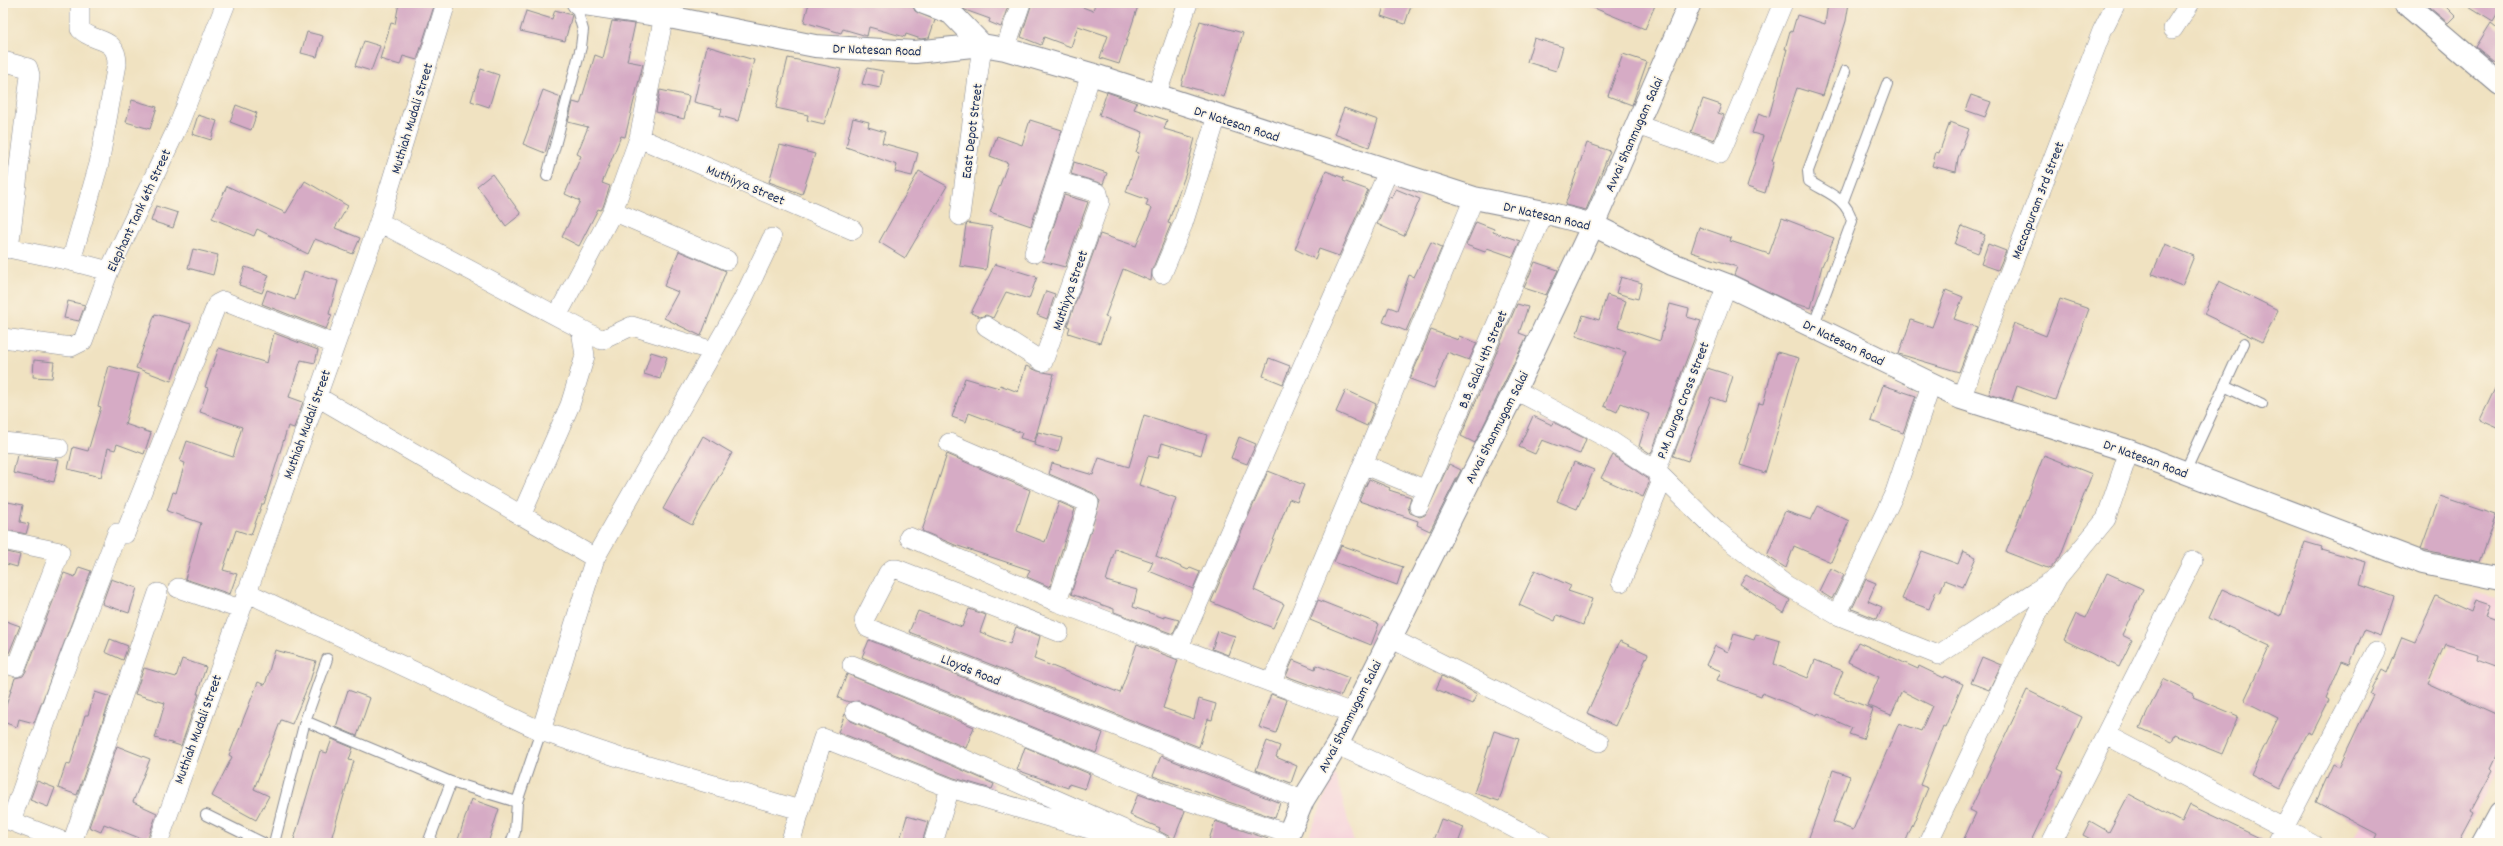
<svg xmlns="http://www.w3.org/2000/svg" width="2503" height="846" font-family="Dekko,sans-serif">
<rect width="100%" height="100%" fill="#fcf5e5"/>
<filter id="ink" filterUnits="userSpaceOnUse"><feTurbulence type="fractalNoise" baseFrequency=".025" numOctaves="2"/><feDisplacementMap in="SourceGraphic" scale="8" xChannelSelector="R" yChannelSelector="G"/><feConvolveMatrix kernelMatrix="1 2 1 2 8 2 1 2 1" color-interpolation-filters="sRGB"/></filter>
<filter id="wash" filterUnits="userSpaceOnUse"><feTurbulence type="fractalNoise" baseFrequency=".012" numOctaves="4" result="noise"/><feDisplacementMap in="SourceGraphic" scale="16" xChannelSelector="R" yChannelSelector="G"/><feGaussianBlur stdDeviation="0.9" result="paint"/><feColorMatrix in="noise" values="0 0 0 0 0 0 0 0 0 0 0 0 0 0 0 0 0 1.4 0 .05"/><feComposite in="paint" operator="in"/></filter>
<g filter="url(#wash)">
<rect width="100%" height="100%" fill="#f0e2c1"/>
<path fill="#f5cfda" d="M2477 593 2500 599V767L2460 843H2351Z
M1335 772 1354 843H1306Z"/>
<g id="blocks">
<path fill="#d6abc5" d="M399 3H420L434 6 417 60 403 56 400 65 380 59 391 23 395 24Z
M809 3H912L915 11 935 20 929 38 921 39 906 34 905 37 869 27 867 36 843 29 841 33 804 22Z
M958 3H1009L1001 27 989 22 990 19 965 10Z
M1032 3H1072L1093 11 1095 3H1139L1119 64 1100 58 1108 36 1078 26 1071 47 1044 37 1041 45 1021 37Z
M1385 3H1412L1405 24 1381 16Z
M1582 3H1656L1645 29Z
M1828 3H1849L1846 21 1823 96 1797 88 1772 161 1774 162 1765 193 1747 187 1763 136 1752 133 1759 113 1769 117 1787 49H1785L1790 31 1792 32 1797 15 1825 24Z
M2424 3H2442L2455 16 2448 23Z
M2464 3H2500V9L2493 21Z
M555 10 572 15 565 41 520 31 526 11 552 19Z
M612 21 635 24 627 61 643 64 625 137 621 136 602 183 610 186 603 207 601 210 598 209 579 246 562 237 580 201 565 194 581 156 577 154 588 127 568 122 573 102 580 104 595 55 603 58Z
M1200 21 1243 33 1224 97 1181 85Z
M2491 23 2500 30V52L2494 62 2476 47Z
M307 32 323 36 317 57 301 53Z
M1534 38 1563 47 1556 71 1527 62Z
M364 41 380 46 371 71 355 66Z
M707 46 754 60 738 121 720 116 722 109 694 102Z
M1623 54 1647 62 1632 105 1608 96Z
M788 58 841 69 824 124 807 120 808 115 776 108Z
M867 68 883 71 880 88 862 84Z
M481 69 499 75 489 107 471 101Z
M543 90 561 97 545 153 523 144Z
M660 90 689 96 684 119 656 112Z
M1107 92 1137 103 1134 109 1167 120 1164 129 1195 138 1186 173 1168 223 1171 224 1152 270 1151 281 1123 269 1105 317 1109 318 1100 343 1068 333 1070 327 1067 326 1100 234 1136 246 1152 208 1146 206 1148 200 1126 192 1139 153 1136 152 1143 132 1099 115Z
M1971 95 1991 102 1985 117 1965 110Z
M1703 99 1721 105 1718 113 1724 115 1714 140 1691 132Z
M132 100 157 107 150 129 126 122Z
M236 105 257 113 251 130 230 122Z
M1344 108 1378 120 1369 147 1334 134Z
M198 115 217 121 211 140 192 134Z
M853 118 869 122 868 127 885 132 882 143 918 153 912 176 895 172 897 165 846 147Z
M1030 120 1062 130 1031 226 990 212 1008 163 990 156 997 136 1022 145Z
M1950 122 1969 129 1958 158 1956 172 1932 166 1936 152 1939 153Z
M1587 143 1610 151 1586 210 1565 205Z
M780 145 815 154 802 194 769 182Z
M1074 162 1107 173 1103 184 1071 174Z
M919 171 947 186 905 258 879 242Z
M1326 171 1344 178 1343 181 1368 190 1339 256 1319 249 1315 259 1295 249Z
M492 174 521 214 506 226 477 186Z
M305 181 348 206 335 228 360 238 353 254 315 239 308 254 257 229 254 236 212 218 227 186 286 213Z
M1396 189 1420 199 1404 236 1377 224 1389 197 1392 198Z
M1064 195 1088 202 1065 267 1042 261Z
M156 206 178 213 173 228 151 221Z
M1782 218 1834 238 1822 266 1811 308 1792 303 1734 275 1737 267 1691 252 1699 227 1731 238 1730 241 1769 254Z
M1476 222 1494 229 1493 232 1520 241 1513 257 1487 248 1485 252 1466 245Z
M968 223 992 227 986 270 960 266 966 225Z
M1962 226 1985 235 1978 253 1955 244Z
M1431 242 1442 247 1406 331 1383 322 1389 307 1397 310 1409 275 1414 277Z
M1988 244 2006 251 1998 270 1981 264Z
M2165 244 2194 256 2182 286 2152 274Z
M193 249 218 255 213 275 188 268Z
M679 251 726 271 701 336 664 318 678 292 664 286Z
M1535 262 1558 270 1546 295 1524 288Z
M995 264 1037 277 1029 299 1006 292 993 318 986 315 980 317 971 313Z
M245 267 269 275 262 293 239 285Z
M304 271 338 281 329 314 332 315 326 329 262 304 267 290 295 300Z
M1621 277 1642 283 1638 299 1616 293Z
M2219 281 2278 310 2262 342 2204 314Z
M1946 290 1963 297 1954 319 1977 327 1959 372 1899 354 1911 320 1932 327Z
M1046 291 1055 294 1047 319 1037 315Z
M1607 295 1626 301 1618 327 1660 341 1670 304 1689 309 1687 317 1701 321 1651 454 1639 446 1649 414 1621 403 1617 412 1604 406 1626 352 1576 336 1583 315 1599 320Z
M2060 299 2089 309 2055 400 2017 386 2012 401 1989 394 2014 323 2046 336Z
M68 301 85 305 79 321 64 318Z
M1517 304 1528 307 1519 333 1527 336 1475 443 1461 436Z
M155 314 191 324 171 381 136 368Z
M1431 330 1458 340 1459 336 1477 343 1469 360 1447 352 1434 388 1410 379Z
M274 333 318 350 315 363 301 360 289 397 303 402 294 428 288 426 264 504H262L251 535 236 530 223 570 237 574 230 594 185 579 201 523 167 511 173 492 176 493 185 463 180 461 187 441 233 457 242 427 200 412 208 388 205 387 219 348 267 363Z
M651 352 667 357 660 379 644 374Z
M1777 352 1799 358 1765 473 1740 465 1759 403 1763 404Z
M1269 358 1290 366 1283 384 1263 376Z
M34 360 54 362 52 378 33 377Z
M109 366 139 374 125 424 151 433 144 454 117 444 115 450 108 448 101 477 68 469 73 447 88 451 101 407 98 406Z
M1026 366 1038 371 1054 374 1034 442 1020 438 1022 433 969 413 966 422 952 417 965 378 999 388 1000 385 1018 392Z
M1707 368 1733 376 1725 402 1711 397 1688 461 1673 456Z
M2500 378V429L2480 420Z
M1883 385 1916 396 1903 433 1871 421Z
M1346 390 1376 404 1367 426 1336 412Z
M1144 415 1207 435 1201 455 1162 443 1158 458 1148 456 1139 485 1176 498 1156 556 1188 570 1190 568 1200 572 1193 589 1149 571 1153 562 1115 549 1106 581 1137 590 1133 607 1164 618V616L1179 620 1173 634 1114 612V609L1071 594 1100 501 1093 493 1049 474 1052 463 1093 475 1099 458 1129 467Z
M1533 416 1552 425 1553 422 1586 439 1580 454 1542 440 1535 454 1519 447Z
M1038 432 1062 438 1058 452 1034 445Z
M703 436 732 453 692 525 663 509Z
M1239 437 1256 444 1247 464 1231 458Z
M947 454 1030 490 1017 531 1045 542 1059 502 1075 509 1050 587 1027 577 1030 570 955 545 922 531Z
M17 455 59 460 54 482 13 473Z
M1613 455 1647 478 1649 483 1643 497 1601 478Z
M2044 455 2092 474 2060 557 2050 569 2006 552Z
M1574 462 1594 470 1577 509 1557 501Z
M1449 464 1461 470 1430 531 1417 525 1418 521 1359 501 1369 479 1390 488 1389 490 1411 497 1408 507 1410 513 1420 517 1425 515Z
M1268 471 1304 485 1297 502 1289 499 1254 590 1284 604 1273 628 1211 602Z
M2440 496 2496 515 2479 562 2421 549Z
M3 501 23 505 20 522 29 524 26 534 3 529Z
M1818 506 1849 521 1831 562 1794 546 1786 568 1767 556 1785 511 1811 520Z
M2305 542 2322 547 2321 549 2366 562 2360 585 2394 597 2381 636 2364 630 2350 664 2342 661 2326 698 2329 700 2312 734 2308 732 2280 788 2251 774 2278 718 2244 701 2270 646 2209 618 2222 589 2281 616Z
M1341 545 1403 567 1397 585 1334 562Z
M3 551 20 555 17 567 3 563Z
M1922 551 1958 564 1963 551 1976 557 1963 587 1945 580 1940 592 1936 591 1929 609 1902 599Z
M79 567 91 571 34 723 19 719 17 727 3 722V715L15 678 23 676 26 671 64 573 75 577Z
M1830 568 1844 575 1832 599 1819 591Z
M1535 570 1571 586 1568 591 1592 599 1583 625 1557 615 1555 621 1519 605Z
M2107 573 2143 589 2122 635 2132 640 2119 667 2064 640 2076 614 2086 618Z
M1746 575 1790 600 1784 613 1740 584Z
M111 579 137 588 129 613 102 604Z
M1866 579 1876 583 1868 601 1882 607 1877 619 1852 609Z
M2436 596 2471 612 2475 600 2490 605 2486 616 2500 621V654L2496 666 2477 659 2478 654 2445 644 2428 683 2500 716V749L2491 768 2493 770 2471 811 2474 813 2458 843H2373L2377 834 2316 802 2333 764 2339 767 2373 695 2370 694 2382 670 2387 673 2402 637 2415 642Z
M1318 600 1379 624 1371 645 1310 620Z
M969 609 986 615 980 632 1010 644 1016 627 1040 636 1034 659 1120 693 1137 644 1178 660 1163 708 1194 719 1199 699 1216 704 1212 720 1208 719 1199 747 909 632 918 611 962 627Z
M3 620 20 626 9 653 3 652Z
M1218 631 1235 636 1228 655 1212 649Z
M1734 634 1754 640 1756 634 1780 641 1774 664 1808 678 1815 660 1843 671 1834 694 1873 709 1863 739 1849 734 1852 728 1818 713 1817 715 1762 693 1761 696 1717 680 1721 671 1706 665 1715 646 1728 652Z
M110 639 128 646 123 660 105 652Z
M869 640 1103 733 1096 753 862 657Z
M1620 641 1648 654 1615 726 1587 713Z
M1858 642 1918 669 1919 666 1944 678 1945 676 1963 684 1945 727 1943 726 1920 785 1928 788 1905 843H1816L1808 840 1833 770 1850 776 1833 822 1853 830 1899 723 1921 731 1932 706 1902 691 1891 715 1867 705 1879 677 1848 662Z
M275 650 316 661 310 681 292 724 281 720 254 789 269 796 256 820 212 796 232 757 229 755 258 682 265 685Z
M1982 657 2001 665 1989 690 1971 683Z
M182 659 206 667 197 694H199L181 746 155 738 165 703 135 694 144 668 176 677Z
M1293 660 1315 669 1316 665 1349 678 1341 696 1286 676Z
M847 674 974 727 966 748 859 701 849 702 838 698Z
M1442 676 1477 694 1472 704 1436 689Z
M2163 679 2194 694 2193 697 2238 716 2222 754 2175 735 2172 742 2140 728Z
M348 690 370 698 357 736 336 727Z
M2027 690 2082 717 2058 769 2064 772 2030 843H1962L1976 813 1970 810Z
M95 692 111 697 77 795 58 788 66 764 70 765 85 715H88Z
M1271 694 1287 700 1276 733 1259 727Z
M845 714 851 721 994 784 992 789 954 778 838 732Z
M1494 731 1519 739 1499 801 1474 793Z
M332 739 353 748 349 760 354 761 330 843H293L320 751 327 753Z
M1267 741 1280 746 1276 757 1297 766 1291 783 1256 770Z
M117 746 150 759 133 802 157 813 147 841 104 824 101 832 89 827Z
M1025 747 1090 774 1085 789 1069 784 1068 788 1017 770Z
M1161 756 1280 803 1275 818 1153 776Z
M37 781 55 788 48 807 30 800Z
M1138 794 1185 811 1174 839 1159 831 1160 828 1130 815Z
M2129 794 2182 822 2190 805 2266 841 2265 843H2098L2083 835 2090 821 2109 832Z
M471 799 499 809 488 843H457Z
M907 816 928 822 922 843H899Z
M1441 819 1464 827 1458 843H1432Z
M1215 821 1268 839 1267 843H1208Z"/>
</g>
</g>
<g filter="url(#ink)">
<use href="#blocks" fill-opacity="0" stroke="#868890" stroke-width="1"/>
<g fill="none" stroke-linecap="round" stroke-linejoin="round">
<g stroke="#868890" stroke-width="12">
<path id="lane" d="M547 176 581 47 583 30 575 3
M1843 201 1887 84
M1813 327 1852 221C1846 197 1828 194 1809 181L1808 171 1845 71
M2224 386 2262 404
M2185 472 2244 343
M305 721 451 782 517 802
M206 815 263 843
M274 843 305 721 327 659
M428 843 451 782
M511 843 515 832 517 802 541 731"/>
</g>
<g stroke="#868890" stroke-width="20">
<path id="street" d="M664 16 639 138 613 211 727 260
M2173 29 2190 3
M1005 49 1021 3
M3 61 28 68 30 75 9 249
M1156 96 1188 3
M1637 125 1720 154 1783 3
M639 138 853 230
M960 216 982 45
M379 222 602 340 632 326 713 351
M3 247 71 261 109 271
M1034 253 1091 74
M71 261 99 164 117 64C117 35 94 44 80 29V3
M1162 274 1183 224 1217 116
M557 316 613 211
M986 326 1043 362 1100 202 1098 193 1057 181
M3 338 71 347 83 341 109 271 179 124 226 3
M1515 390 1605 437 1656 471 1716 530 1786 585 1837 615 1938 655 2059 576 2106 519 2129 451
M316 396 595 558
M1961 398 2102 31 2116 3
M3 442 59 448
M949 443 1089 503 1057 602
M1363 464 1426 490
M1419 506 1544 212
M521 516 570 405 585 356 581 329
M909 537 1057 602 1352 713
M3 540 60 552 16 667 3 663
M1621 582 1661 483 1656 471 1727 285
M178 588 240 609
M246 592 541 731 621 758 800 810
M1837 615 1895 492 1931 385
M1059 632 897 569H892L888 573 864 620 868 628 1303 800
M1390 638 1599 742
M1178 649 1388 172
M852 665 1173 796 1289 834
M1272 682 1474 198
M855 711 1134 834 1159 843
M541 731 595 558 742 301 772 238
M2106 735 2312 843
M1337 745 1476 808 1542 843
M3 818 67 843
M11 821 57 690 117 533 125 534 217 304 223 301 334 344
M72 843 158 593
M158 843 379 222 446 3
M790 843 823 738 950 788 1089 829 1127 843
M933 843 950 788
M1928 843 2037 615 2057 579
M2051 843 2193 561
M2276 843 2376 652"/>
</g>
<g stroke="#868890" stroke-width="24">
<path id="secondary" d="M578 3 664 16 815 46 915 52 982 45 1005 49 1091 74 1474 198 1544 212 1593 225 1672 264 1727 285 1961 398 2129 451 2423 563 2500 579
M924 3 951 13 982 45
M2405 3 2500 84
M1285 843 1303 800 1337 745 1515 390 1593 225 1690 3"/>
</g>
<g stroke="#868890" stroke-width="24">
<path id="primary" d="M2484 843 2500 814"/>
</g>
<use href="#lane" stroke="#fff" stroke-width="10"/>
<use href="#street" stroke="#fff" stroke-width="19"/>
<use href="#secondary" stroke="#fff" stroke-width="22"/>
<use href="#primary" stroke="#fff" stroke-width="22"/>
</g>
</g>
<g text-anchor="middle" stroke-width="3.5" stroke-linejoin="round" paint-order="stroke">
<g font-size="14" fill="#1b2f5e" stroke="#fcf5e5">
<text transform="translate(877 49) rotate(2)" y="5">Dr Natesan Road</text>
<text transform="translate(411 118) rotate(-73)" y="5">Muthiah Mudali Street</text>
<text transform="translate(1237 123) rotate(18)" y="5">Dr Natesan Road</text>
<text transform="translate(971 131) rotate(-83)" y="5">East Depot Street</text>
<text transform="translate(1633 134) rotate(-66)" y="5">Avvai Shanmugam Salai</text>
<text transform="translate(746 184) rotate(23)" y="5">Muthiyya Street</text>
<text transform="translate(2037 200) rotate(-69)" y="5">Meccapuram 3rd Street</text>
<text transform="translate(138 210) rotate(-65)" y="5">Elephant Tank 6th Street</text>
<text transform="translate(1547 215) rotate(13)" y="5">Dr Natesan Road</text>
<text transform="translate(1069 290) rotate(-71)" y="5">Muthiyya Street</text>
<text transform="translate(1844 342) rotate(26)" y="5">Dr Natesan Road</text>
<text transform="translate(1482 359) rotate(-67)" y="5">B.B. Salal 4th Street</text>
<text transform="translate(1682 400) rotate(-69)" y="5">P.M. Durga Cross Street</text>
<text transform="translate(306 424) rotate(-70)" y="5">Muthiah Mudali Street</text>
<text transform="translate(1496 427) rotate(-63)" y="5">Avvai Shanmugam Salai</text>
<text transform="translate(2146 458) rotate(20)" y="5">Dr Natesan Road</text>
<text transform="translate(971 669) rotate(22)" y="5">Lloyds Road</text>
<text transform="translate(1349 716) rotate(-63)" y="5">Avvai Shanmugam Salai</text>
<text transform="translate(197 729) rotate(-70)" y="5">Muthiah Mudali Street</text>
</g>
</g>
<rect width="2503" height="846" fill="none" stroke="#fcf5e5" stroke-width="16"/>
</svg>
